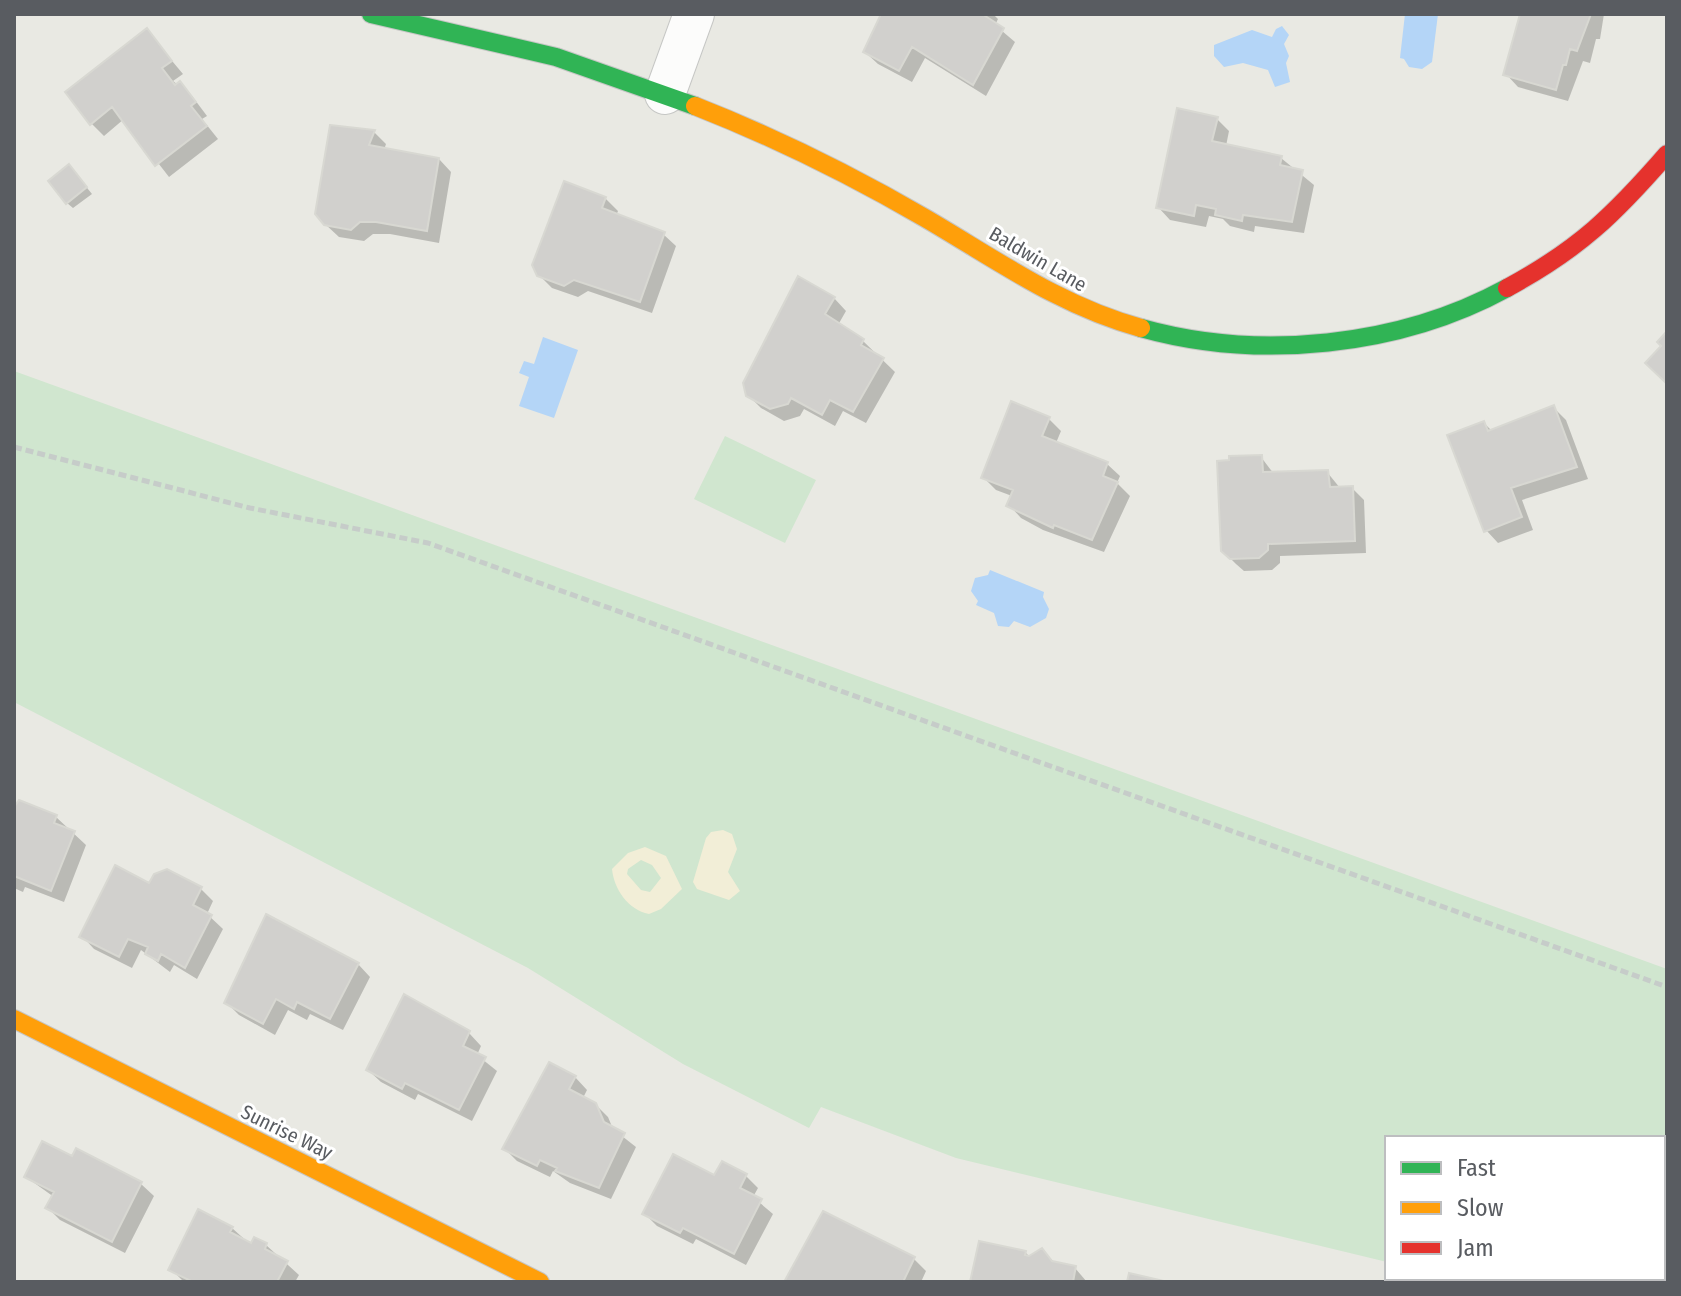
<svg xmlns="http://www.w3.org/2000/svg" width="1681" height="1296" font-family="'Fira Sans Condensed',sans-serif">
<rect width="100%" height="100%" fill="#e9e9e3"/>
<path fill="#d0e6cf" d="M14 371 1667 969V1282H1471L1455 1278H1663V1138H1387V1262L956 1158 821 1107 809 1128 683 1064 528 968 14 702Z
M725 436 816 480 785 543 694 499Z"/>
<path fill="#f2eed7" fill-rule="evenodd" d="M723 830 732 834 737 849 728 872 740 891 729 900 697 889 693 882 706 838 711 832Z
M645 847 666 856 682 889 661 909 649 914C628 910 614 889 612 869L628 853ZM641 860 652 865 661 878 650 892 641 890 627 874 628 869Z"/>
<path fill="#b4d5f7" d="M1405 14H1438L1432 62 1422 69 1409 67 1404 59 1400 58Z
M1282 26 1289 35 1284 44 1289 56 1286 63 1290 82 1275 87 1268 70 1243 63 1224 67 1214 56V45L1252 30 1272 37 1276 29Z
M543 337 578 350 554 418 519 406 529 377 519 373 524 361 534 364Z
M990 570 1044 592 1043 597 1049 609 1046 618 1030 627 1014 621 1009 627 998 626 994 613 976 605 978 601 971 591 975 578 988 575Z"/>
<path fill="#0003" d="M885 14H993L998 19 995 25 1015 42 986 96 925 58 912 82 878 64 865 52Z
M1520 14H1604L1600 39H1596L1590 63 1583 61 1568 101 1518 87 1506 74Z
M147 31 183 74 173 81 192 96 207 116 202 119 218 139 169 177 124 119 104 136 91 123Z
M1216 118 1229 131 1226 146 1281 158 1314 185 1304 233 1255 226 1254 232 1230 226 1223 219 1209 216 1206 227 1170 220 1158 207Z
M374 132 386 144 384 150 439 159 451 172 439 243 390 234H373L364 241 339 237 325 224Z
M75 173 92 194 73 208 67 203Z
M605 198 618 211 616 216 663 234 676 246 652 313 588 291 578 297 552 288 539 275Z
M834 298 846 311 838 325 863 341 895 372 866 423 843 411 835 426 804 409 800 416 784 421 761 408 748 395Z
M1553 407 1566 420 1588 479 1522 500 1533 530 1498 543 1486 530 1484 423 1492 431Z
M1049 419 1061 431 1056 443 1107 464 1120 476 1117 483 1130 496 1104 552 1043 530 1021 518 1009 505 1012 496 996 490 983 477Z
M1261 457 1274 474 1327 472 1340 488H1352L1364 500 1366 553 1280 556V563L1272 570 1244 571 1236 564 1223 551Z
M14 809 56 817 86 845 64 902 25 887 23 892 14 888Z
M150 885 201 889 213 901 207 914 223 929 197 979 174 965 170 972 141 950 132 968 94 949 82 936Z
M358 964 370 977 343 1030 310 1014 307 1020 288 1010 275 1035 239 1015 227 1003Z
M469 1033 481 1046 477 1055 497 1071 472 1121 418 1094 415 1100 381 1082 368 1070Z
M575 1077 587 1090 583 1098 595 1104 608 1117 613 1129 636 1147 611 1199 570 1183 553 1171 550 1177 517 1161 504 1148Z
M746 1176 758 1188 753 1197 773 1214 746 1265 696 1239 693 1244 657 1226 645 1214 715 1178Z
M26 1177 141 1184 154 1196 125 1253 60 1220 48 1208 54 1197Z
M232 1228 252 1246 266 1245 299 1275 295 1282H184L171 1269Z
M1042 1250 1055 1263 1075 1268 1087 1282H972L1025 1252 1030 1257Z
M914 1259 926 1271 921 1282H786Z"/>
<path fill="#d1d0cd" stroke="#d8d8d2" stroke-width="2" d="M881 14H982L1004 28 973 85 912 47 899 71 863 52Z
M1520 14H1591L1577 51 1570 49 1566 65H1563L1556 90 1503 75Z
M147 28 172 61 162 68 175 85 180 81 196 102 191 106 207 126 155 166 112 107 90 125 65 92Z
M1177 108 1218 117 1212 141 1282 156 1280 165 1303 170 1292 222 1243 215 1242 221 1215 215 1216 209 1196 205 1194 216 1156 208Z
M330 125 375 130 369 145 439 158 427 231 376 222H360L351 230 324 225 315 214Z
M69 164 87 187 66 204 48 181Z
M564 181 606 197 602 208 665 232 640 302 574 280 564 286 537 276 532 265Z
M798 276 835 297 825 314 864 339 861 345 884 358 853 412 830 400 822 415 791 398 788 404 770 409 746 396 743 383Z
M1667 331V384L1645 363 1661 346 1657 342Z
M1011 401 1050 417 1042 436 1108 462 1103 476 1118 482 1092 540 1054 525 1053 528 1006 506 1013 490 981 478Z
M1554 405 1577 467 1511 488 1522 517 1484 532 1447 435 1484 421 1488 431Z
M1262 455 1263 472 1328 470 1330 487 1353 486 1355 541 1268 544V550L1259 558 1230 559 1221 551 1217 461 1229 460V456Z
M19 800 57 815 54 823 75 831 51 891 14 876V807Z
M115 865 149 883 154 874 167 869 202 887 193 905 212 915 185 968 161 954 158 961 145 954 148 947 128 939 119 957 79 937Z
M266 914 359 963 330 1019 297 1002 294 1009 276 999 263 1024 224 1003Z
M404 994 470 1031 463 1046 486 1057 459 1110 405 1083 402 1089 366 1070Z
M549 1062 576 1076 569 1089 596 1103 604 1122 625 1133 599 1188 555 1171 557 1168 540 1160 537 1166 502 1149Z
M42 1141 72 1156 76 1148 142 1182 112 1242 45 1208 54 1192 24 1177Z
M673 1154 714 1175 722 1161 747 1174 740 1188 762 1199 734 1254 683 1228 680 1233 642 1214Z
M198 1209 233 1227 230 1232 251 1243 254 1237 267 1243 265 1249 288 1261 277 1282H193L168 1270Z
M823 1211 915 1257 903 1282H784Z
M979 1241 1026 1251 1025 1255 1029 1256 1042 1248 1052 1261 1076 1266 1073 1282H970Z
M1129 1273 1168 1282H1127Z"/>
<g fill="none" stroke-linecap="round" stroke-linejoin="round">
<g stroke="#c6c7c5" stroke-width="42">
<path id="street" d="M665 94 694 14"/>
</g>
<g stroke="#c6c6c5" stroke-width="20">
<path id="fast" d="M371 14 556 57 695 106
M1141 328C1259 361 1399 347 1507 288"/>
</g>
<g stroke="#c6c6c5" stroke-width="20">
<path id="slow" d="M695 106C774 137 851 175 925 218 997 260 1060 306 1141 328
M14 1019 540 1282"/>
</g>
<g stroke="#c6c6c5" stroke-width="20">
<path id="jam" d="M1507 288C1579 249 1614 215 1667 154"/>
</g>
<path stroke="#c6ccc9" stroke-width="5" stroke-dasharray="8 4" stroke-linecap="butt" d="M14 447 250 508 428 543 1667 987"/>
<use href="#street" stroke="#fcfcfb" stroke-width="40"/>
<use href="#fast" stroke="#30b455" stroke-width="18"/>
<use href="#slow" stroke="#ff9f0a" stroke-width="18"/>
<use href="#jam" stroke="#e5322d" stroke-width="18"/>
</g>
<g text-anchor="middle" stroke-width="6" stroke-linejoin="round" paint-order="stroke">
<g font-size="20" fill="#595c61" stroke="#fff">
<text transform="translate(1038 259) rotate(30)" y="7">Baldwin Lane</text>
<text transform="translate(287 1132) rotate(26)" y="7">Sunrise Way</text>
</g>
</g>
<rect width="1681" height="1296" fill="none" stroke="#595c61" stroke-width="32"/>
<rect x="1385" y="1136" width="280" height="144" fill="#ffffff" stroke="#bdbec0" stroke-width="2"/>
<rect x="1401" y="1162" width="40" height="12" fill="#30b455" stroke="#bdbec0" stroke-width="2"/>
<text x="1457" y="1176" font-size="24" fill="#595c61">Fast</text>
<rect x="1401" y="1202" width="40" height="12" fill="#ff9f0a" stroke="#bdbec0" stroke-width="2"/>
<text x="1457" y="1216" font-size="24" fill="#595c61">Slow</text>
<rect x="1401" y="1242" width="40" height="12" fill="#e5322d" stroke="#bdbec0" stroke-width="2"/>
<text x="1457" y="1256" font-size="24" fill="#595c61">Jam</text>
</svg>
